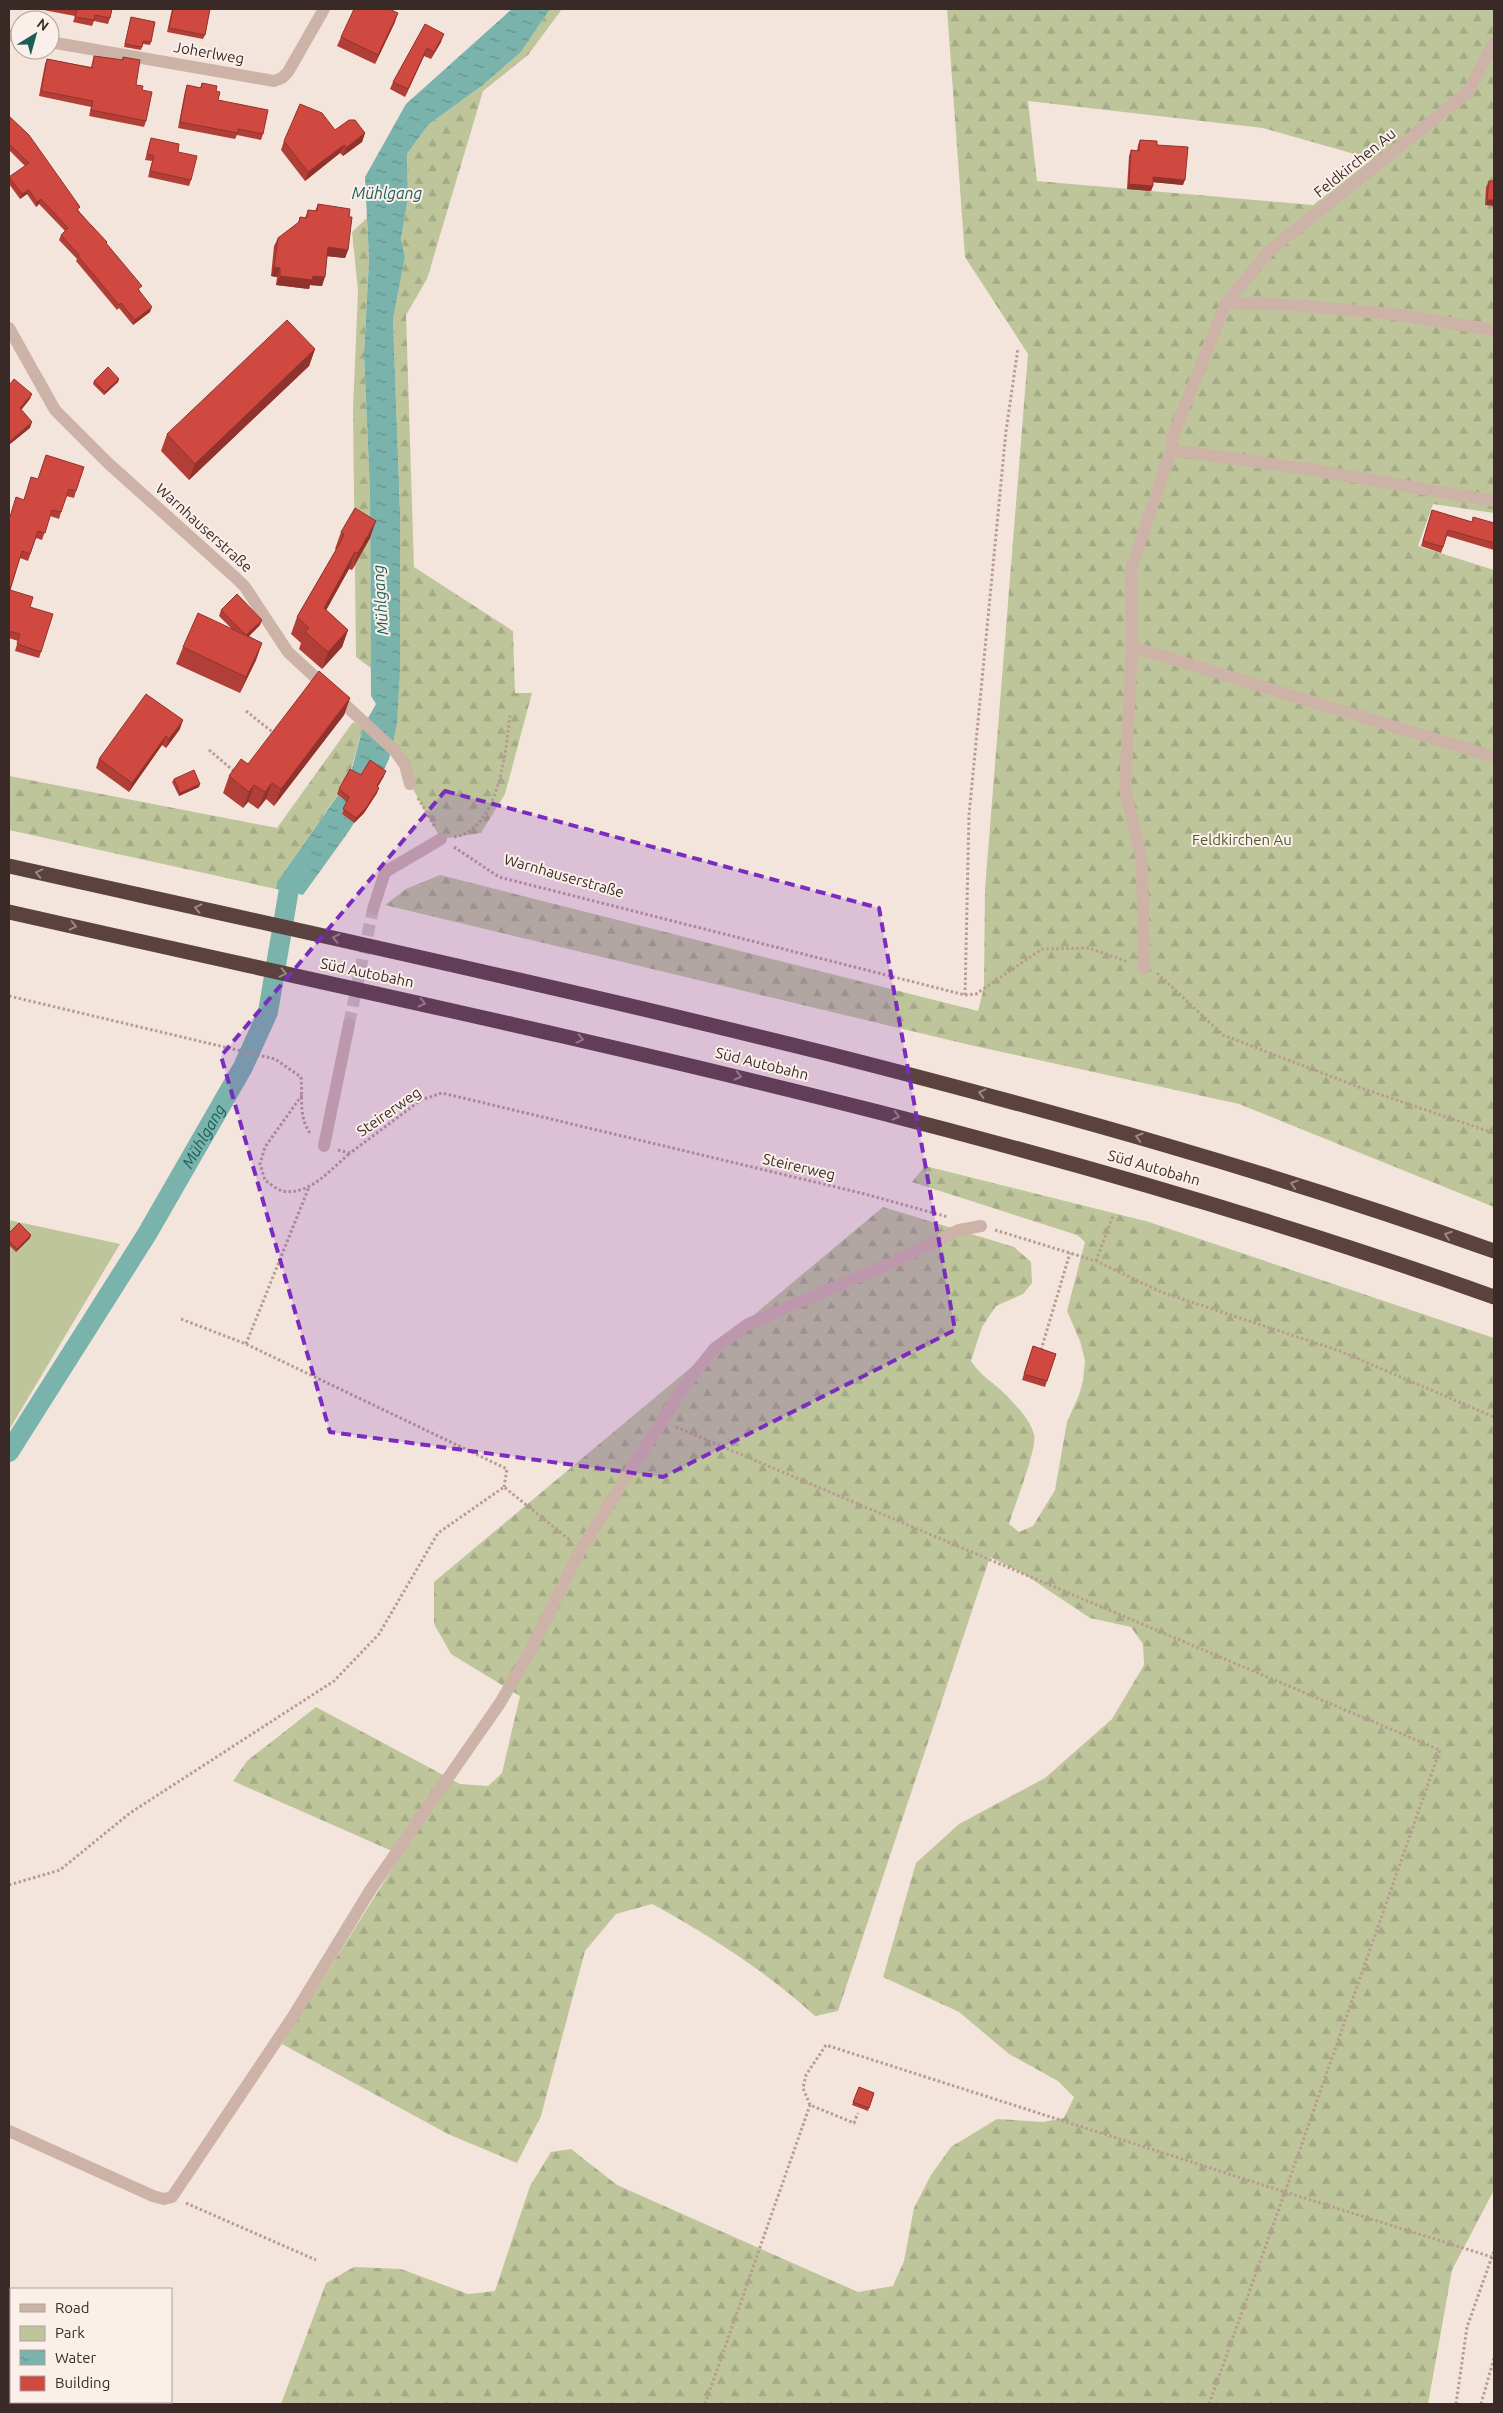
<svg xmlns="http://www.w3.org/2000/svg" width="1503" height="2413" font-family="Ubuntu,sans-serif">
<defs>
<pattern id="forest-firs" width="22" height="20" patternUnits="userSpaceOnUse" patternTransform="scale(1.25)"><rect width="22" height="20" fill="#bec59b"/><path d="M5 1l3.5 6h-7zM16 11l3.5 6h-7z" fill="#a4a986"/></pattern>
<pattern id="water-ripples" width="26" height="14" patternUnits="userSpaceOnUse" patternTransform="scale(1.25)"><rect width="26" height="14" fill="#79b3ab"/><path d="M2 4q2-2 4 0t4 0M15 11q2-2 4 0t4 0" fill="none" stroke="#64928b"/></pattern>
</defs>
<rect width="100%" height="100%" fill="#f4e5dc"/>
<path fill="#bec59b" d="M9 1220 120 1244 9 1430Z"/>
<path fill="url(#forest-firs)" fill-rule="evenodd" d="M550 9H562L528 55 483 91 427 279 406 315 414 567 513 631 515 693H532L505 794 481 833 441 839 410 784 392 743 397 724 400 511 393 319 405 257 401 239 408 198 407 154 428 125 483 85 521 52Z
M947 9H1494V513L1433 504 1418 546 1494 570V1207L1239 1104 970 1045 385 905 406 889 440 875 978 1011 984 987 985 889 1028 354 965 257ZM1028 101 1263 128 1372 159 1313 205 1037 181Z
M367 218 369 260 364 354 370 491 371 668 356 657 353 409 358 291 352 232Z
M353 722 363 727 348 780 277 882 276 889 9 830V776L277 828Z
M925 1166 1149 1222 1494 1338V2190L1452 2270 1428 2404H281L326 2283 354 2267 401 2269 468 2294 495 2291 530 2186 551 2152 571 2149 617 2185 858 2292 893 2286 904 2261 914 2208 931 2175 951 2147 997 2119 1043 2122 1064 2118 1074 2097 1058 2081 1009 2054 959 2012 883 1977 916 1863 959 1824 1045 1778 1112 1719 1144 1665 1143 1644 1131 1627 1090 1618 1024 1574 990 1557 838 2011 815 2016C765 1971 711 1936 652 1904L616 1914 585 1951 541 2116 517 2163 450 2135 282 2044 401 1855 233 1781 247 1761 316 1707 460 1784 488 1786 502 1773 520 1696 451 1654 434 1624V1582L883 1207 1014 1247 1031 1262 1032 1283 1023 1294 996 1306 982 1327 971 1361C980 1376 996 1384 1007 1396 1018 1408 1029 1418 1034 1434 1038 1447 1014 1507 1009 1524L1019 1532 1033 1526 1055 1490 1067 1422 1079 1395 1083 1381 1085 1361 1080 1341 1067 1311 1085 1242 1077 1235 912 1182Z"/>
<path fill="url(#water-ripples)" d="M512 9H550L521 52 483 85 428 125 407 154 408 198 401 239 405 257 393 319 400 511V669L397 724 389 759 382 774 358 781 350 776 363 727 376 704 371 696 370 491 364 354 369 260 365 177 406 104Z
M338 795 348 802 342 814 354 823 349 831 303 895 276 889 277 882Z"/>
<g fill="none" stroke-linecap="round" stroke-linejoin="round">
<path stroke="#79b3ab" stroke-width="20" id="s1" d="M9 1452 147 1234 243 1067 268 1012 290 883 300 868"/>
<path stroke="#cfc0b8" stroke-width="12" stroke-dasharray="12 6" stroke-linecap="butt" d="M349 1024 373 909"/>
<path stroke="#b99b91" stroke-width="3" stroke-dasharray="2.5 2.5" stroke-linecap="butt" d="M246 711 275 734
M209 750 235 772
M418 798 435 827
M454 837C499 830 506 750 510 715
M454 847 499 877 965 995 976 994 1042 949 1089 948 1128 962
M1157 973 1223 1035 1364 1089 1494 1133
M965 995 969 815 1006 431 1018 348
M9 996 275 1059 301 1077C303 1097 298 1116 310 1133
M302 1095 265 1147 260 1164 265 1180C270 1184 277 1189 282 1191 310 1196 331 1169 350 1153
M338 1150 350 1153 421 1100 442 1093 861 1193 948 1217
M995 1230 1096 1261 1161 1292 1340 1351 1494 1417
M1096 1261 1113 1216
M181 1319 246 1344 507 1469 504 1487
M246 1344 309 1187
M1041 1350 1070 1253
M676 1427 1440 1750 1285 2192 826 2045 806 2075 803 2088 810 2105 854 2123 858 2113
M9 1885 60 1870 130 1813 334 1681 379 1634 438 1533 504 1487 570 1540
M186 2203 316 2260
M705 2404 810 2105
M1209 2404 1285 2192 1492 2257
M1456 2404 1467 2327 1494 2251
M1481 2404 1494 2358"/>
<path stroke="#cdb2a7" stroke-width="12" d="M9 35 20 37
M50 42 274 81 282 78 288 72 324 9
M1226 303 1294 305 1392 314 1494 330
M9 328 55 410 108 463 236 578 245 587 288 652 395 751 405 765 410 784
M1171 450 1307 469 1494 501
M1132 647 1494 757
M373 909 385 872 441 839
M1144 968 1142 861 1125 789 1132 647 1131 569 1171 450 1173 435 1226 303 1269 251 1468 92 1494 42
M324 1146 349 1024
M9 2131 153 2196 164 2199 172 2197 294 2015 371 1889 500 1703 532 1648 581 1549 684 1386 715 1348 748 1324 896 1261 959 1230 981 1226"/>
<path stroke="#5b423f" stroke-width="15" d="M9 866C283 927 556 986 829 1054 1053 1111 1276 1173 1494 1251
M9 912C508 1025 1011 1124 1494 1297"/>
</g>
<path fill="#b23f37" d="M38 9H112L110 18 108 24 94 21 92 26 73 22 75 16Z
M172 9H210L205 35 203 39 167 32Z
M131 17 151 42 150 45 143 44 141 50 124 47Z
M395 22 375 64 337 46 341 37Z
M425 24 441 42 431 59 424 56 405 97 390 89 393 82Z
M94 56 122 60 123 57 136 85 142 90 146 121 144 127 89 116 91 107 39 96 45 64 47 59 91 67Z
M202 83 216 91 218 100 263 134 261 140 237 135 235 139 178 128 185 91 187 85 200 88Z
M9 116 79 211 106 244 140 291H139L150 312 133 325 119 308 117 310 76 261 77 259 59 240 61 235 65 231 39 204 36 207 27 194 20 199 9 184V177L25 166 9 150Z
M335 130 365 133 362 142 343 156 340 153 305 181 281 150 284 141Z
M151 138 178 152 191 180 189 186 148 177 152 161 145 160Z
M1140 140 1157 145 1183 185 1153 182 1151 191 1127 189 1129 156 1131 150 1137 151 1138 145Z
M1489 181H1494L1485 205 1486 187Z
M318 204 349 217 348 250 345 258 327 256 322 286 310 285 309 289 276 285 277 277 271 276 274 246 278 238 298 223 300 217 305 218 308 210 315 211Z
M315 349 309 366 189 480 161 451 167 434Z
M119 379 118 382 104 395 93 384 94 381Z
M31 477 76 491 74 498 66 496 59 519 50 516 42 540 36 538 28 561 20 558 10 590 30 607 41 652 39 658 15 651 18 641 9 638V519L24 500Z
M1432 510 1472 522 1494 523V550L1447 536 1441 553 1421 546Z
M341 532 370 538 352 570 349 569 326 610 348 630 342 647 322 669 299 649 301 643 291 634 297 617 336 550 335 549Z
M221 610 260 625 249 636 262 643 256 660 240 693 176 664 183 647 231 628 219 616Z
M350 698 344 715 274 806 266 799 258 809 248 802 243 808 223 793 229 776 248 764Z
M180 729 166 748 162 745 129 792 96 768 99 759Z
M361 775 384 776 377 787V793L364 813 354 823 342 814 347 802 337 794 339 789Z
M174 779 199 787 179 796 172 782Z
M9 1233 30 1238 16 1252 9 1245Z
M1033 1346 1056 1354 1045 1387 1022 1380Z
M859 2087 874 2093 868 2111 852 2105Z"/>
<path fill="#91332d" d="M398 13 395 22 375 64 378 55Z
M444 34 441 42 431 59 434 52Z
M427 48 424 56 405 97 408 89Z
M365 133 362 142 343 156 346 148Z
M344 145 340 153 305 181 308 172Z
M1153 177 1185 180 1183 185 1151 182Z
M1129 184 1153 186 1151 191 1127 189Z
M29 190 27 194 20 199 22 194Z
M41 199 39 204 36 207 37 202Z
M1487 200H1494V206L1485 205Z
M328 247 348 250 345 258 325 256Z
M274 267 280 268 277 277 271 276Z
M280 276H313L325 277 322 286 310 285 309 289 276 285Z
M152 307 150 312 133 325 135 320Z
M315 349 309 366 189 480 195 464Z
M119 379 118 382 104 395 105 392Z
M32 394 30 399 18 414 20 408Z
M32 422 30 428 9 445V442Z
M376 521 370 538 352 570 358 553Z
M355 552 349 569 318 625 324 608Z
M262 620 260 625 244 641 246 635Z
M348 630 342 647 322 669 328 652Z
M262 643 256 660 240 693 246 677Z
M350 698 344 715 274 806 281 789Z
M183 720 180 729 166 748 169 739Z
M166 736 162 745 129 792 132 783Z
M386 771 384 776 375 792 377 786Z
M272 783 266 799 258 809 265 792Z
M200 784 199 787 179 796 180 793Z
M254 785 248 802 243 808 249 792Z
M379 788 377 793 364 813 354 823 356 818Z
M31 1235 30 1238 16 1252 17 1249Z"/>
<path fill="#cf4940" stroke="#91332d" d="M69 9H112L110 18 95 15 94 20 75 17 77 10Z
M173 9H210L205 35 169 28Z
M354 9H389L398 13 378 55 341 37Z
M131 17 155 22 151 42 143 41 142 47 125 44Z
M425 24 444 34 434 52 427 48 408 89 393 82Z
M94 56 123 60V57L140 60 136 85 143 86 142 90 152 92 146 121 91 110 93 101 41 91 47 59 92 68Z
M202 83 217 86 216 91 220 92 218 100 268 110 263 134 238 129V133L180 122 187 85 201 88Z
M300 104 322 113 335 130 349 120H355L365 133 346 148 344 145 308 172 284 141Z
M9 116 29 135 80 207 77 210 107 242 106 243 142 286 138 289 152 307 135 320 121 303 119 305 78 256 79 255 61 235 68 228 41 199 37 202 29 190 22 194 9 177 29 163 9 144Z
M151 138 179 144 178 152 197 156 191 180 150 171 154 156 147 154Z
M1140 140 1157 141V145L1188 147 1185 180 1153 177V186L1129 184 1131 150 1139 151Z
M1489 181H1494V200H1487Z
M318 204 350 209 349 217H352L348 250 328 247 325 277 313 276 312 280 280 276V268L274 267 278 238 299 222 300 217 307 218 308 210 317 211Z
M287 320 315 349 195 464 167 434Z
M108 367 119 379 105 392 94 381Z
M14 379 32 394 20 408 32 422 9 442V383L10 384Z
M46 455 84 467 76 491 69 489 61 512 52 510 45 533 38 531 30 554 22 551 10 590 33 597 30 607 53 614 41 652 17 644 20 634 9 631V520L16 497 24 500 31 477 38 479Z
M355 508 376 521 358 553 355 552 324 608 348 630 328 652 305 632 309 628 297 617 340 543 344 534 341 532Z
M1432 510 1472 522 1473 517 1494 523V543L1448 530 1443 547 1423 541Z
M237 594 262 620 246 635 221 610Z
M198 613 262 643 246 677 183 647Z
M319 671 350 698 281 789 272 783 265 792 254 785 249 792 229 776 241 759 248 764Z
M146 694 183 720 169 739 166 736 132 783 99 759Z
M370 760 386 771 377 786 379 788 366 808 356 818 343 809 349 797 339 789 350 769 361 775Z
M194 770 200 784 180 793 174 779Z
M19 1223 31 1235 17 1249 9 1241V1233Z
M1033 1346 1056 1354 1047 1381 1024 1374Z
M859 2087 874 2093 869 2108 853 2102Z"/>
<defs><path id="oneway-chevron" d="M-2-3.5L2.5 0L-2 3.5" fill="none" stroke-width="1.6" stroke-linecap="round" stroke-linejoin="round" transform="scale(1.25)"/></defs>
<g stroke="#9b8883">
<use href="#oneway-chevron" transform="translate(39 873) rotate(-167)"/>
<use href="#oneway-chevron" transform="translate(198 908) rotate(-167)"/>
<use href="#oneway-chevron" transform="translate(73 926) rotate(13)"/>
<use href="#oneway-chevron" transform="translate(336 938) rotate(-168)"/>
<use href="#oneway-chevron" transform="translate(283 973) rotate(12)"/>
<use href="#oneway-chevron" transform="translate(422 1003) rotate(13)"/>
<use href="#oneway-chevron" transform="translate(580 1039) rotate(13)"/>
<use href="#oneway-chevron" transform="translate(738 1076) rotate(14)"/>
<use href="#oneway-chevron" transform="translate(982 1093) rotate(-166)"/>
<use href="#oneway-chevron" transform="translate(896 1116) rotate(14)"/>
<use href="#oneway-chevron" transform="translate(1139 1137) rotate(-164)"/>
<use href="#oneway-chevron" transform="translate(1294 1184) rotate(-162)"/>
<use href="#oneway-chevron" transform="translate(1448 1235) rotate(-160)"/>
</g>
<path fill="#7b2cbf" fill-opacity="0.2" stroke="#7b2cbf" stroke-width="4" stroke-dasharray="10 6" stroke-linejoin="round" d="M445 791 879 908 955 1330 663 1477 330 1432 221 1056Z"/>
<g text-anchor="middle" stroke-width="4" stroke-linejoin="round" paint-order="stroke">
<g font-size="15" fill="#392a28" stroke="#fbf0e9">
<text transform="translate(209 53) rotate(10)" y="5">Joherlweg</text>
<text transform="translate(1355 163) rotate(-39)" y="5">Feldkirchen Au</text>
<text transform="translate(204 528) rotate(42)" y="5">Warnhauserstraße</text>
<text transform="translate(564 876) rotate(16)" y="5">Warnhauserstraße</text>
<text transform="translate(367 973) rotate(12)" y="5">Süd Autobahn</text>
<text transform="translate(762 1064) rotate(14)" y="5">Süd Autobahn</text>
<text transform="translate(389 1112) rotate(-35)" y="5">Steirerweg</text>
<text transform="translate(799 1167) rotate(13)" y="5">Steirerweg</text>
<text transform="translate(1154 1168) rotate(16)" y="5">Süd Autobahn</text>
</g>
<g font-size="15" fill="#515a2a" stroke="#fbf0e9">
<text x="1242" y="845">Feldkirchen Au</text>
</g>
<g font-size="16" font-style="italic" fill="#1a5e57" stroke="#fbf0e9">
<text x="387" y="199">Mühlgang</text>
<text transform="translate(380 600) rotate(-94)" y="6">Mühlgang</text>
<text dy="6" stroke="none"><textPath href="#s1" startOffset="371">Mühlgang</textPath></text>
</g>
</g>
<rect width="1503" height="2413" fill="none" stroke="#392a28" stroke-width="20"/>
<rect x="10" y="2288" width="162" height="115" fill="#fbf0e9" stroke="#ada19c"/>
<rect x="20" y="2304" width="25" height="8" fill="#cdb2a7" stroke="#ada19c"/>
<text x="55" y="2313" font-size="15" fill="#392a28">Road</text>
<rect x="20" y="2326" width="25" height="15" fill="#bec59b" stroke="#ada19c"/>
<text x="55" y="2338" font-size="15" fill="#392a28">Park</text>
<rect x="20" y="2350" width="25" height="15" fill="url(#water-ripples)" stroke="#ada19c"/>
<text x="55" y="2363" font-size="15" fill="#392a28">Water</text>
<rect x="20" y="2376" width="25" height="15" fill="#cf4940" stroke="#ada19c"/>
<text x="55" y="2388" font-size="15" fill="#392a28">Building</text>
<g transform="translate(35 35) rotate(37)"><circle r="24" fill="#fbf0e9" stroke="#ada19c"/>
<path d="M0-4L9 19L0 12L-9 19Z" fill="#1a5e57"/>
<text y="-8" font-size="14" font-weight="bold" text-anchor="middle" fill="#392a28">N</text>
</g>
</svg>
